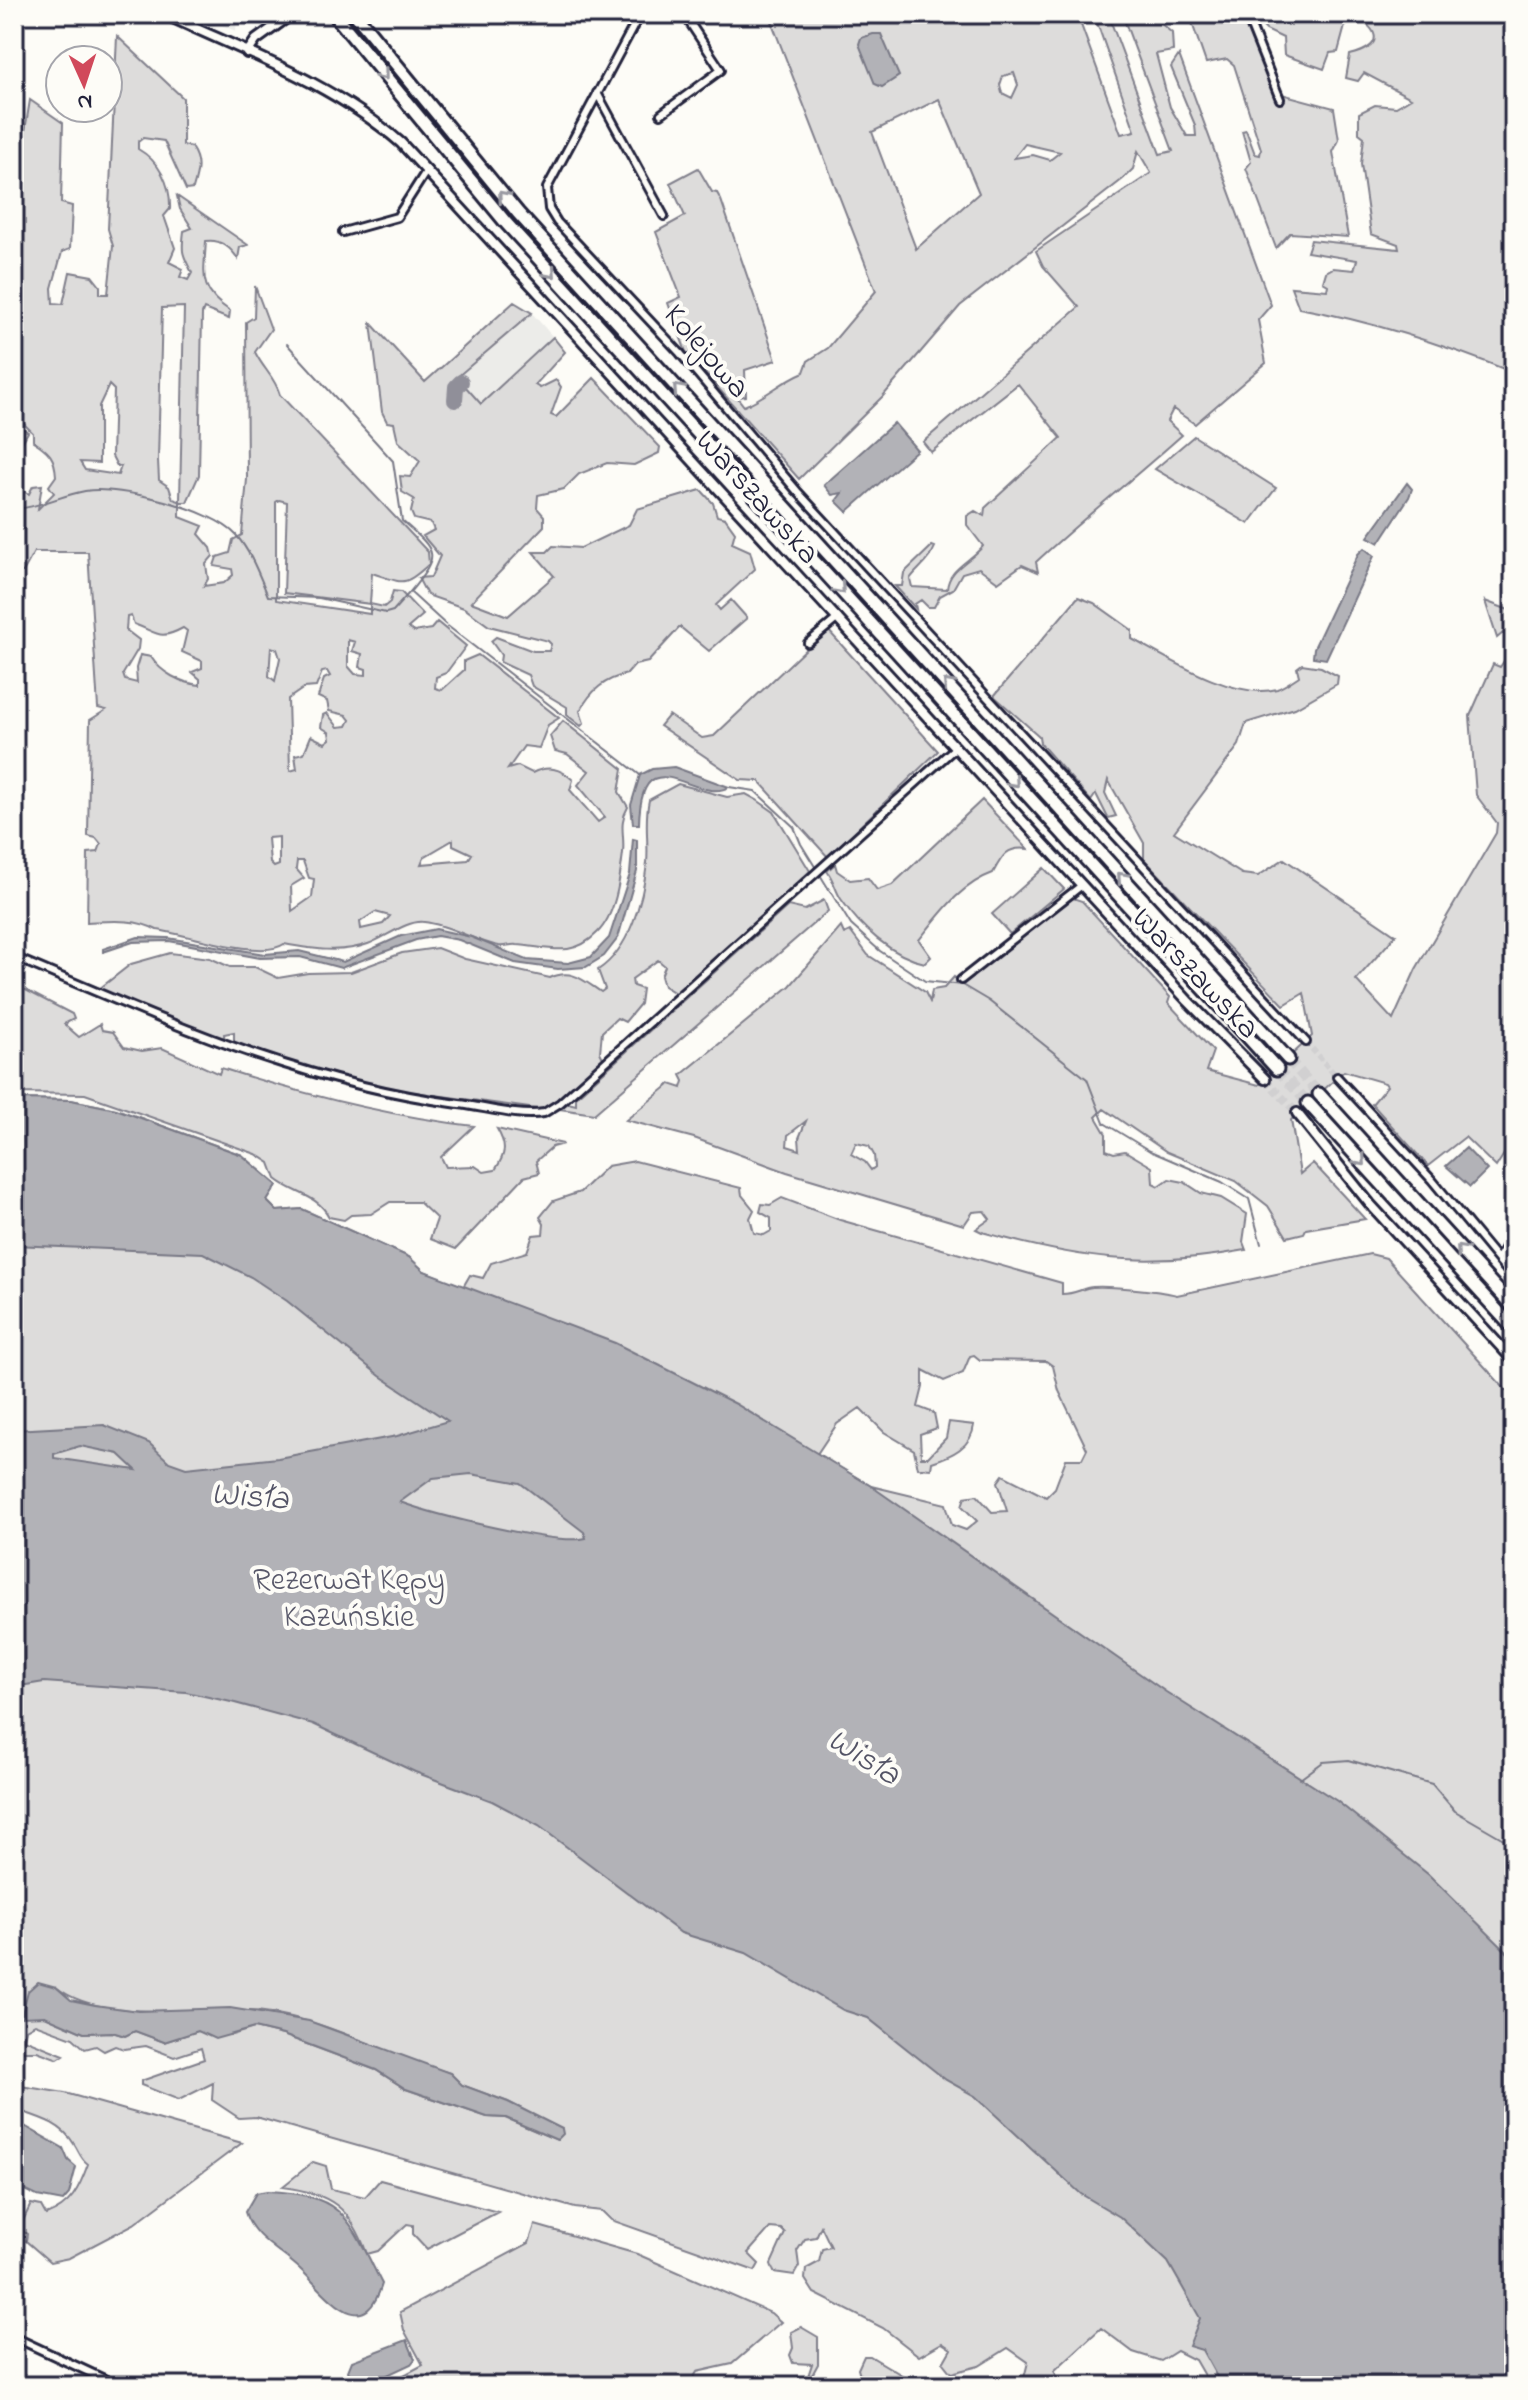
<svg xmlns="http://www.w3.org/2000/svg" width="1528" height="2400" font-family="'Indie Flower',sans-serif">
<rect width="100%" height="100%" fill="#fdfcf7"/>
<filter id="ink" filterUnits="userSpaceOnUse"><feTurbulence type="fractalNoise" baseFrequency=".0125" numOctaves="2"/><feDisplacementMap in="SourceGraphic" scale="16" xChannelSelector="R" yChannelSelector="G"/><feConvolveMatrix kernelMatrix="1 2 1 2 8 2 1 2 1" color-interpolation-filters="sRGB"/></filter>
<g filter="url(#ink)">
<path fill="#ecece9" d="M195 14H237L236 31Z
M532 313 553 337 482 405 457 377Z"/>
<path fill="#dddcdb" stroke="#807f8b" stroke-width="2" fill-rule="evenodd" d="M781 14H1053L1056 18 1077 14 1121 134 1135 131 1094 14H1108L1160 154 1173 151 1122 14 1152 16 1172 33 1173 51 1156 54 1170 107 1187 136H1196L1195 125 1171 67 1179 55 1271 305 1258 320 1266 363 1195 424 1173 409 1167 421 1182 435C1134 478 1081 520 1036 562L1038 572 1022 565 998 582 979 568 962 573 953 589 940 596 934 607H928L921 600 915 604 916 609 895 586H902L904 573 932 546 935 547C929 562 918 568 910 579L912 587 947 589C949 568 970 562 983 546L967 525V516L975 511 984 516 985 508 1061 438 1018 384 931 452 923 442 1079 307 1043 266 1036 251 1151 173 1138 151 1133 169 1123 179 960 306 883 396 799 479 686 352 668 303 681 297 656 232 685 216 670 183 698 168 712 192 717 193 721 200 776 360 745 370 746 396 737 397 744 406C766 397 782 381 804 372L808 361 828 348 876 291 772 23ZM1014 73 1018 85 1012 98 1002 93 1000 85 1003 76ZM939 99 979 193 916 249 872 132ZM1025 144 1060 152 1050 160 1033 155 1014 158Z
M1201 14H1242L1274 92 1334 108 1339 140 1333 152 1348 237 1290 233 1276 248 1246 168 1251 162 1242 131 1246 130 1255 154 1260 155 1261 149 1234 65 1227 59 1206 63 1191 20 1201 18Z
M1251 14H1514V373C1443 344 1375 322 1299 308L1291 287 1327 290 1328 285 1323 282 1326 272 1333 268 1354 270 1357 260 1307 252 1311 240 1399 249 1398 244 1371 234 1361 164 1364 137 1359 133V113L1375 105 1396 107 1411 98 1364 73 1358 81 1346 78 1350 55C1388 46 1378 25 1348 15L1338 52 1330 53 1324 69 1284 55 1283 38 1266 30Z
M117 36 183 98V145L191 147C201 162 198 172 193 189L186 190 164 141 143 138 138 142V149C159 161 171 184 170 209L164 216 175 248 169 262 183 269 180 277 188 280 192 273C183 254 181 255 184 231L192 228 180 209 177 196 248 245 240 247 238 259C231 248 220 239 206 241 204 276 198 290 230 311L229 319 204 309 202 314 199 475 187 502H180V517L203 526 199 534 211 548 213 556 206 564 208 579 204 586 224 583 233 575 232 569 214 566 217 557 230 553 233 540 242 535 247 479 246 322 254 317 255 286 271 329 255 352C263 369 275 377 280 395L428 552 429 564C403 588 404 583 372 573L370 604 384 607 390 602 393 591 401 592 423 615 408 628 414 632 431 629 437 622 466 646 446 673 436 677 435 688 442 690 464 670V661L478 655 559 718 548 725 539 748 524 746 508 769 518 766 532 773C548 765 560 768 573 780L570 790 598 822 605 817 578 785 589 771 567 754 555 751 550 736 563 721 623 769 619 792 628 807C618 824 625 834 623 853 620 878 616 915 597 933 572 959 548 947 517 945 511 944 505 947 499 946 474 941 451 925 424 922 407 920 385 938 368 944 340 954 312 949 284 944 262 960 186 934 157 930 135 918 111 921 87 922L88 853 98 852 101 844 96 838 88 836 90 720 106 710 98 708 88 552H34L23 572H14V423L28 432 15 455 20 490 29 494 33 486 42 485 38 509 54 493 49 486 56 476C55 457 49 451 33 441V433L14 414V62L18 63 21 92 18 134 24 137 30 100 63 123 61 203 72 206 70 249 62 252 52 288 53 303 63 304 70 272 92 276 100 286V294H108L113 246 108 229ZM184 307 180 501H179L173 499 169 487 159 480 158 460 162 308ZM109 385 114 390 112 456 117 466H121L118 475 85 470 80 462 99 463V406ZM279 500 287 502 284 593 370 604V614L276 600V502ZM131 616 134 624C158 633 159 641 183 628L187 631 182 652 202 661V668L192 672 200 679V685C181 683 161 673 151 657L140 655 136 668 137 683 125 680 123 674 138 649 139 640 126 630 127 617ZM348 640 355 642 352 651 362 654 360 667 366 669V675L355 674 348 666ZM271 647 277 649 280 658 275 681 269 676ZM327 671 330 676 324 679 318 697 327 701 329 711 346 715 350 720 347 726 338 727 327 713 323 715 321 727 329 732 330 739 325 743 311 736 304 753 295 755 297 769 290 771 288 699 304 688 316 687 322 672ZM279 837V865L274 867 270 863 268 838ZM453 840V845L472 854 468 860 421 864 424 857ZM297 861H303L309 878 314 879 312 897 292 911 291 886 304 878 296 869ZM375 912 390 916 383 924 361 929 360 922Z
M514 302 532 313 457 377 481 404 553 337 565 352 535 385 540 388 556 380 561 387 551 415 556 417 594 378 660 447 659 453 634 465 607 463 579 474 564 489 538 495 537 508 544 516V526L471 602 508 616 554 576 533 552H547L553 546 581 548 629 525 637 509 701 490 713 503 717 516 725 518 735 532 732 543 750 551 755 569 716 605 720 610 731 600 747 618 709 651 680 627 648 662 635 665 627 674C605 679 591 690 580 711L584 723 581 726 567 715V707L532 686 528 675 500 662 501 655 491 641 496 637 533 651H549L551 644 548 641 489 626 464 608 427 595 418 578 431 577 440 556 423 536 434 530 431 523 414 519 411 512 414 499 402 492 400 476 410 477 420 461 398 441 394 423 387 422 382 412 371 323 425 382Z
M1194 436 1276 488 1249 524 1155 469Z
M1078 597 1094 603 1132 630V639C1169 659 1235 701 1277 689 1285 686 1293 680 1299 676L1297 668 1302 664 1321 667 1338 676 1337 684 1295 708 1246 723 1239 745 1174 832 1242 874 1258 876 1284 859 1396 935 1356 980 1393 1020 1416 969 1496 833 1497 823 1476 795 1470 716 1493 664 1500 667 1510 652 1509 638 1503 633 1497 638 1485 601 1514 612V1138L1496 1167 1465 1137 1428 1166 1372 1104 1387 1086 1385 1083 1344 1071 1291 1120 1300 1174 1313 1163 1365 1219 1306 1229 1304 1233 1287 1237 1268 1206 1236 1181 1167 1152 1104 1109 1096 1117 1106 1134V1150L1114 1153 1125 1151 1152 1167 1153 1183 1159 1186 1169 1179 1184 1182 1201 1193 1221 1198 1247 1214 1243 1242 1246 1250C1145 1269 1078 1259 982 1232L976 1229 990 1219 984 1211 973 1212 964 1225 787 1172 694 1138 626 1120 670 1084 682 1088 684 1081 681 1075 790 986 841 927 844 934 850 931 868 955 925 992 930 1002 932 990 944 988 954 977 960 982 1070 897 1082 901 1170 997 1168 1003 1213 1051 1206 1071 1259 1085 1312 1036 1304 993 1284 1005 1144 859V843L1108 780 1105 793 1116 816 1108 818 1096 794 1091 801 1040 743 1039 736 994 696ZM806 1121 799 1138 800 1150 787 1146 788 1135ZM856 1143 869 1146 874 1155 875 1167 871 1170 865 1162 851 1154Z
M827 629 938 751 828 857 759 781 740 780 660 726 669 715 702 738 714 736Z
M678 784 727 797 746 794 757 800 774 812 810 871 677 994 664 986 661 976 665 966 658 960 632 979 633 986 642 989 640 1004 625 1022 617 1018 602 1032 600 1052 604 1060 556 1104 544 1110 369 1086 234 1046V1032L224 1034 225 1043 99 989 131 964 170 953 210 958 230 967H255L278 978 308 973 351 972 402 953 437 948 465 959 550 978C571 968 583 980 601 992L605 989 598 970C630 949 643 900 647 863 649 841 644 822 649 800Z
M982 800 1028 849C1007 846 1002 856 993 873 960 885 941 913 919 940L931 957 925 963C891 956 860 927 841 899 835 890 834 880 827 871L835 864 837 871 850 880 868 878 877 890 892 885Z
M1044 868 1064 889 1010 934 992 914Z
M824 900 828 911 594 1114 560 1109 568 1103 576 1105V1097L788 906 805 910Z
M14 984 72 1014 74 1019 64 1024 79 1037 100 1024 102 1030 113 1032 124 1047 142 1051 162 1048 219 1074 221 1068C305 1095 387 1116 474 1126L441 1157 446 1167 475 1166 484 1172 495 1170C506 1154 507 1146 497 1129L563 1144 552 1147 536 1161 539 1173 524 1177 456 1249 430 1239 437 1219 419 1202H390L371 1214 351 1215 344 1220 329 1217C317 1194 294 1194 276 1179L270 1163 256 1154 85 1094 14 1093Z
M14 1099 71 1100 116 1109 242 1155 277 1185 267 1201 277 1211 302 1209 409 1257 424 1271 463 1287 470 1275 483 1278 491 1263 527 1252 533 1235 543 1234 544 1224 540 1217 553 1201 580 1192 607 1166 635 1161 741 1188 742 1195 754 1210 750 1218 754 1233 764 1235 771 1231V1218L760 1212 762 1204 770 1205 782 1198 840 1220 1062 1283V1294C1073 1294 1077 1291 1087 1288 1100 1284 1161 1291 1177 1295L1370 1254 1386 1258 1514 1399V2386H1210L1195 2360 1177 2351 1161 2361 1133 2352 1101 2328 1054 2371 1062 2386H1022L1028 2362 1008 2348 979 2366 951 2373 943 2363 951 2349 942 2343 919 2356 883 2328 814 2293 805 2279 806 2269 819 2262 822 2249 831 2247 821 2226 816 2237 805 2239 797 2251 799 2266 794 2275 774 2272 771 2264 785 2233 781 2229 770 2228 748 2253 759 2264 755 2271 611 2220 602 2211 575 2208 256 2117 239 2118 212 2100 213 2083 179 2100 141 2085V2081L204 2059 201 2048 174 2057 146 2046 124 2049 115 2046 104 2051 96 2046 85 2049 73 2038 35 2024 26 2029 24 2039 64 2055 58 2059 37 2051H14ZM974 1355 980 1360 1046 1361 1053 1366 1059 1391 1087 1449 1082 1459H1066L1055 1488 1046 1497 1003 1475 998 1482 1007 1511 992 1512 977 1495 965 1497 962 1506 977 1521 966 1530 952 1525 946 1504 871 1486 817 1454 837 1424 860 1408 884 1432 914 1450 918 1468 931 1469 932 1462C951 1456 972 1447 974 1425L949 1422 946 1438 928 1457H921L920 1434 937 1428 934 1413 918 1407 923 1387V1370L944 1381 963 1373 970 1356ZM56 1987C103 2025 204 2005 264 2012 329 2020 388 2056 450 2073L462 2085 508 2102 561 2129 557 2140 505 2118 487 2117 406 2089 376 2070 283 2035 254 2028 232 2035 198 2031 164 2042 135 2031 125 2036 112 2032 84 2033 45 2016Z
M14 2085 65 2093 242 2143 134 2224 69 2258 50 2262 26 2241 27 2234 19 2229 31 2204 41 2206 46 2215C71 2206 79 2189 88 2164 80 2158 80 2153 74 2144 61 2122 37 2117 14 2109Z
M313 2162 326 2166 331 2189 365 2197 380 2180 498 2212 427 2249 413 2234V2225L407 2224 378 2251 367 2254C351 2208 331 2193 282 2187Z
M535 2225 637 2254 771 2313 781 2322 732 2364 697 2372 689 2386 683 2383 677 2386H548L545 2382 537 2386H383L423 2365 404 2330 400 2312 529 2243Z
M801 2327 818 2337V2364L806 2386H788L808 2376 812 2364 793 2363 790 2355 793 2348 791 2332Z
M864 2356H870L920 2386H863L858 2369Z"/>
<path fill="#b2b2b7" stroke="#787885" stroke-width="2" fill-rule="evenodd" d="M873 34H881L899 76 882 87 875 84 859 44 861 38Z
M894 423 917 450 847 512 836 501 842 493 832 495 824 485Z
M1407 483 1412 489 1409 497 1379 543 1368 537Z
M1364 548 1374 556 1326 659 1313 657 1314 648 1358 554Z
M674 767 729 787C696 806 641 733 639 824H633L631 805 640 775 652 769Z
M633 839 637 840V871L618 938 604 956 586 967 558 969 515 963 459 940 437 936 416 940 341 968 300 957 260 958 169 941 133 942 103 952V949L138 937 168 938 265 954 299 951 343 962 401 936 436 929 471 937 527 960 568 963 591 957 609 938 630 874Z
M14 1099 71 1100 116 1109 242 1155 277 1185 267 1201 277 1211 302 1209 409 1257 424 1271 615 1343 736 1404 871 1486 1166 1692 1337 1801 1429 1875 1514 1959V2386H1222L1202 2350 1189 2346 1200 2318 1168 2262 1120 2217 1081 2194 975 2096 946 2080 868 2018 843 2010 746 1953 681 1933 539 1826 492 1801 415 1772 313 1724 231 1702 186 1692 44 1682 14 1687V1430L104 1425 149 1443 169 1462 186 1468 278 1458 397 1436 448 1421 380 1376 287 1301 251 1277 203 1253 14 1245ZM80 1446 119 1454 136 1470 54 1458V1454ZM471 1474 520 1483 584 1532 586 1538C558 1546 432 1514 400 1502L433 1478Z
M1466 1148 1487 1170 1470 1187 1446 1166Z
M38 1982 56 1987 71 2000 95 2005 138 2011 230 2008 309 2021 450 2073 462 2085 508 2102 562 2129 563 2134 557 2140 506 2118 487 2117 406 2089 376 2070 283 2035 254 2028 215 2039 198 2031 164 2042 135 2031 125 2036 112 2032 84 2033 45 2016 21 2017 28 1991Z
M14 2120 63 2148 68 2160 76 2167 69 2194 63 2201 37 2196 14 2185Z
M267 2191C346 2194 350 2221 382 2284 363 2347 326 2293 301 2270 283 2252 252 2238 245 2212L256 2193Z
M407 2340 415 2359 411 2364 364 2386 354 2382 348 2371 352 2361Z"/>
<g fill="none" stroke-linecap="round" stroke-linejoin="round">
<path stroke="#787885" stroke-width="2" d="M287 344 393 461 402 521C438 552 441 554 410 592L445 624 640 775
M14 509C39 508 61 495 85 491 120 485 213 509 236 535 251 552 259 575 268 596L319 598 386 613 393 611 409 593
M729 787 755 791 794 827 801 844 851 925 880 951 925 981 962 985 989 1001 1087 1079 1104 1123 1150 1151 1222 1182 1249 1199 1261 1244
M1300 1779 1323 1762 1349 1760 1432 1784 1455 1811 1514 1845"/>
<path stroke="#908f99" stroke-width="16" d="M455 400 456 387 461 382"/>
<path stroke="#d1d0d1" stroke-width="6" stroke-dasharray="6 3" stroke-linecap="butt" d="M1306 1042 1337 1077"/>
<path stroke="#d1d0d1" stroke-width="8" stroke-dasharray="8 4" stroke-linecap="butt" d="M1265 1079 1297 1113"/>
<path stroke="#d1d0d1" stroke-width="11" stroke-dasharray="11 5.5" stroke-linecap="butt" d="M1288 1059 1319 1094
M1277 1069 1308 1103"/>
<g stroke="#22223b" stroke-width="12">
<path id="minor" d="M640 14 547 188 549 209 557 222 680 353 797 491 1306 1042
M1246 14 1280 99
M597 93 664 216
M661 114 721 70 684 14
M343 232 397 217 427 170
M808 643 838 618
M14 957C164 1020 295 1082 459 1104 485 1107 517 1117 544 1113L560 1103 956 747
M961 980 1082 885
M1337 1077 1432 1180 1514 1279
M1498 1259 1514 1232
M14 2337 119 2386"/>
</g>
<g stroke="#22223b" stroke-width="14">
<path id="tertiary" d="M164 14C245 52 333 83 401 143L1188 1001 1265 1079
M247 53 256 40 292 14
M1297 1113 1370 1204 1514 1361"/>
</g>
<g stroke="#22223b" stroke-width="17">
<path id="motorway" d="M334 14 507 224 1277 1069
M355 14 518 213 1288 1059
M1319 1094 1514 1308
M1308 1103 1514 1329"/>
</g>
<use href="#minor" stroke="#fdfcf7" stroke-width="6"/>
<use href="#tertiary" stroke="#fdfcf7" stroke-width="8"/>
<use href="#motorway" stroke="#fdfcf7" stroke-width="11"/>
</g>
<defs><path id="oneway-chevron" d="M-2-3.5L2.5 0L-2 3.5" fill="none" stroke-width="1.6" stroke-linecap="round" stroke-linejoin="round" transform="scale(2)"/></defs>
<g stroke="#9a9aa2">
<use href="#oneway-chevron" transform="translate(383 75) rotate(51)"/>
<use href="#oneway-chevron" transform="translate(503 196) rotate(-131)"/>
<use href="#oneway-chevron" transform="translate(551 273) rotate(48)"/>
<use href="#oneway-chevron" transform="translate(678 389) rotate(-132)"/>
<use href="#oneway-chevron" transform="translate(840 589) rotate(48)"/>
<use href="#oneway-chevron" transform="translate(948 684) rotate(-132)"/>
<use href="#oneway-chevron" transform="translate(1014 782) rotate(48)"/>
<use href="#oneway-chevron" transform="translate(1122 877) rotate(-132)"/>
<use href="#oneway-chevron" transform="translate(1361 1161) rotate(48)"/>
<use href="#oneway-chevron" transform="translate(1461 1250) rotate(-132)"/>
</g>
</g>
<g text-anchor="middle" stroke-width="8" stroke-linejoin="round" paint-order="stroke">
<g font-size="32" fill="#22223b" stroke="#fdfcf7">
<text transform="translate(708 350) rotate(49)" y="11">Kolejowa</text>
<text transform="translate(759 496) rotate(48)" y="11">Warszawska</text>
<text transform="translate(1197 972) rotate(46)" y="11">Warszawska</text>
</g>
<g font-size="32" fill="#5a5a6b" stroke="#fdfcf7">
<text x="349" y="1589">Rezerwat Kępy<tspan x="349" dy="37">Kazuńskie</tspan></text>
</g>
<g font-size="34" font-style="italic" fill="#545466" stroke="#fdfcf7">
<text transform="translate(250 1494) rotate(4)" y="12">Wisła</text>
<text transform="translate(865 1755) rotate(32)" y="12">Wisła</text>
</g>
</g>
<rect width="1528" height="2400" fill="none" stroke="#fdfcf7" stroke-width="48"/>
<rect x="24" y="24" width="1480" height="2352" fill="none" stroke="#22223b" stroke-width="3" filter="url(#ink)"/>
<g transform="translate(84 84) rotate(177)"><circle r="38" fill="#fdfcf7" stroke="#a5a5ac" stroke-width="2"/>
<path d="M0-6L14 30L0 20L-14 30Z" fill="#d1495b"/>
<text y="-12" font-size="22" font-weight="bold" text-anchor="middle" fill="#22223b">N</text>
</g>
</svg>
